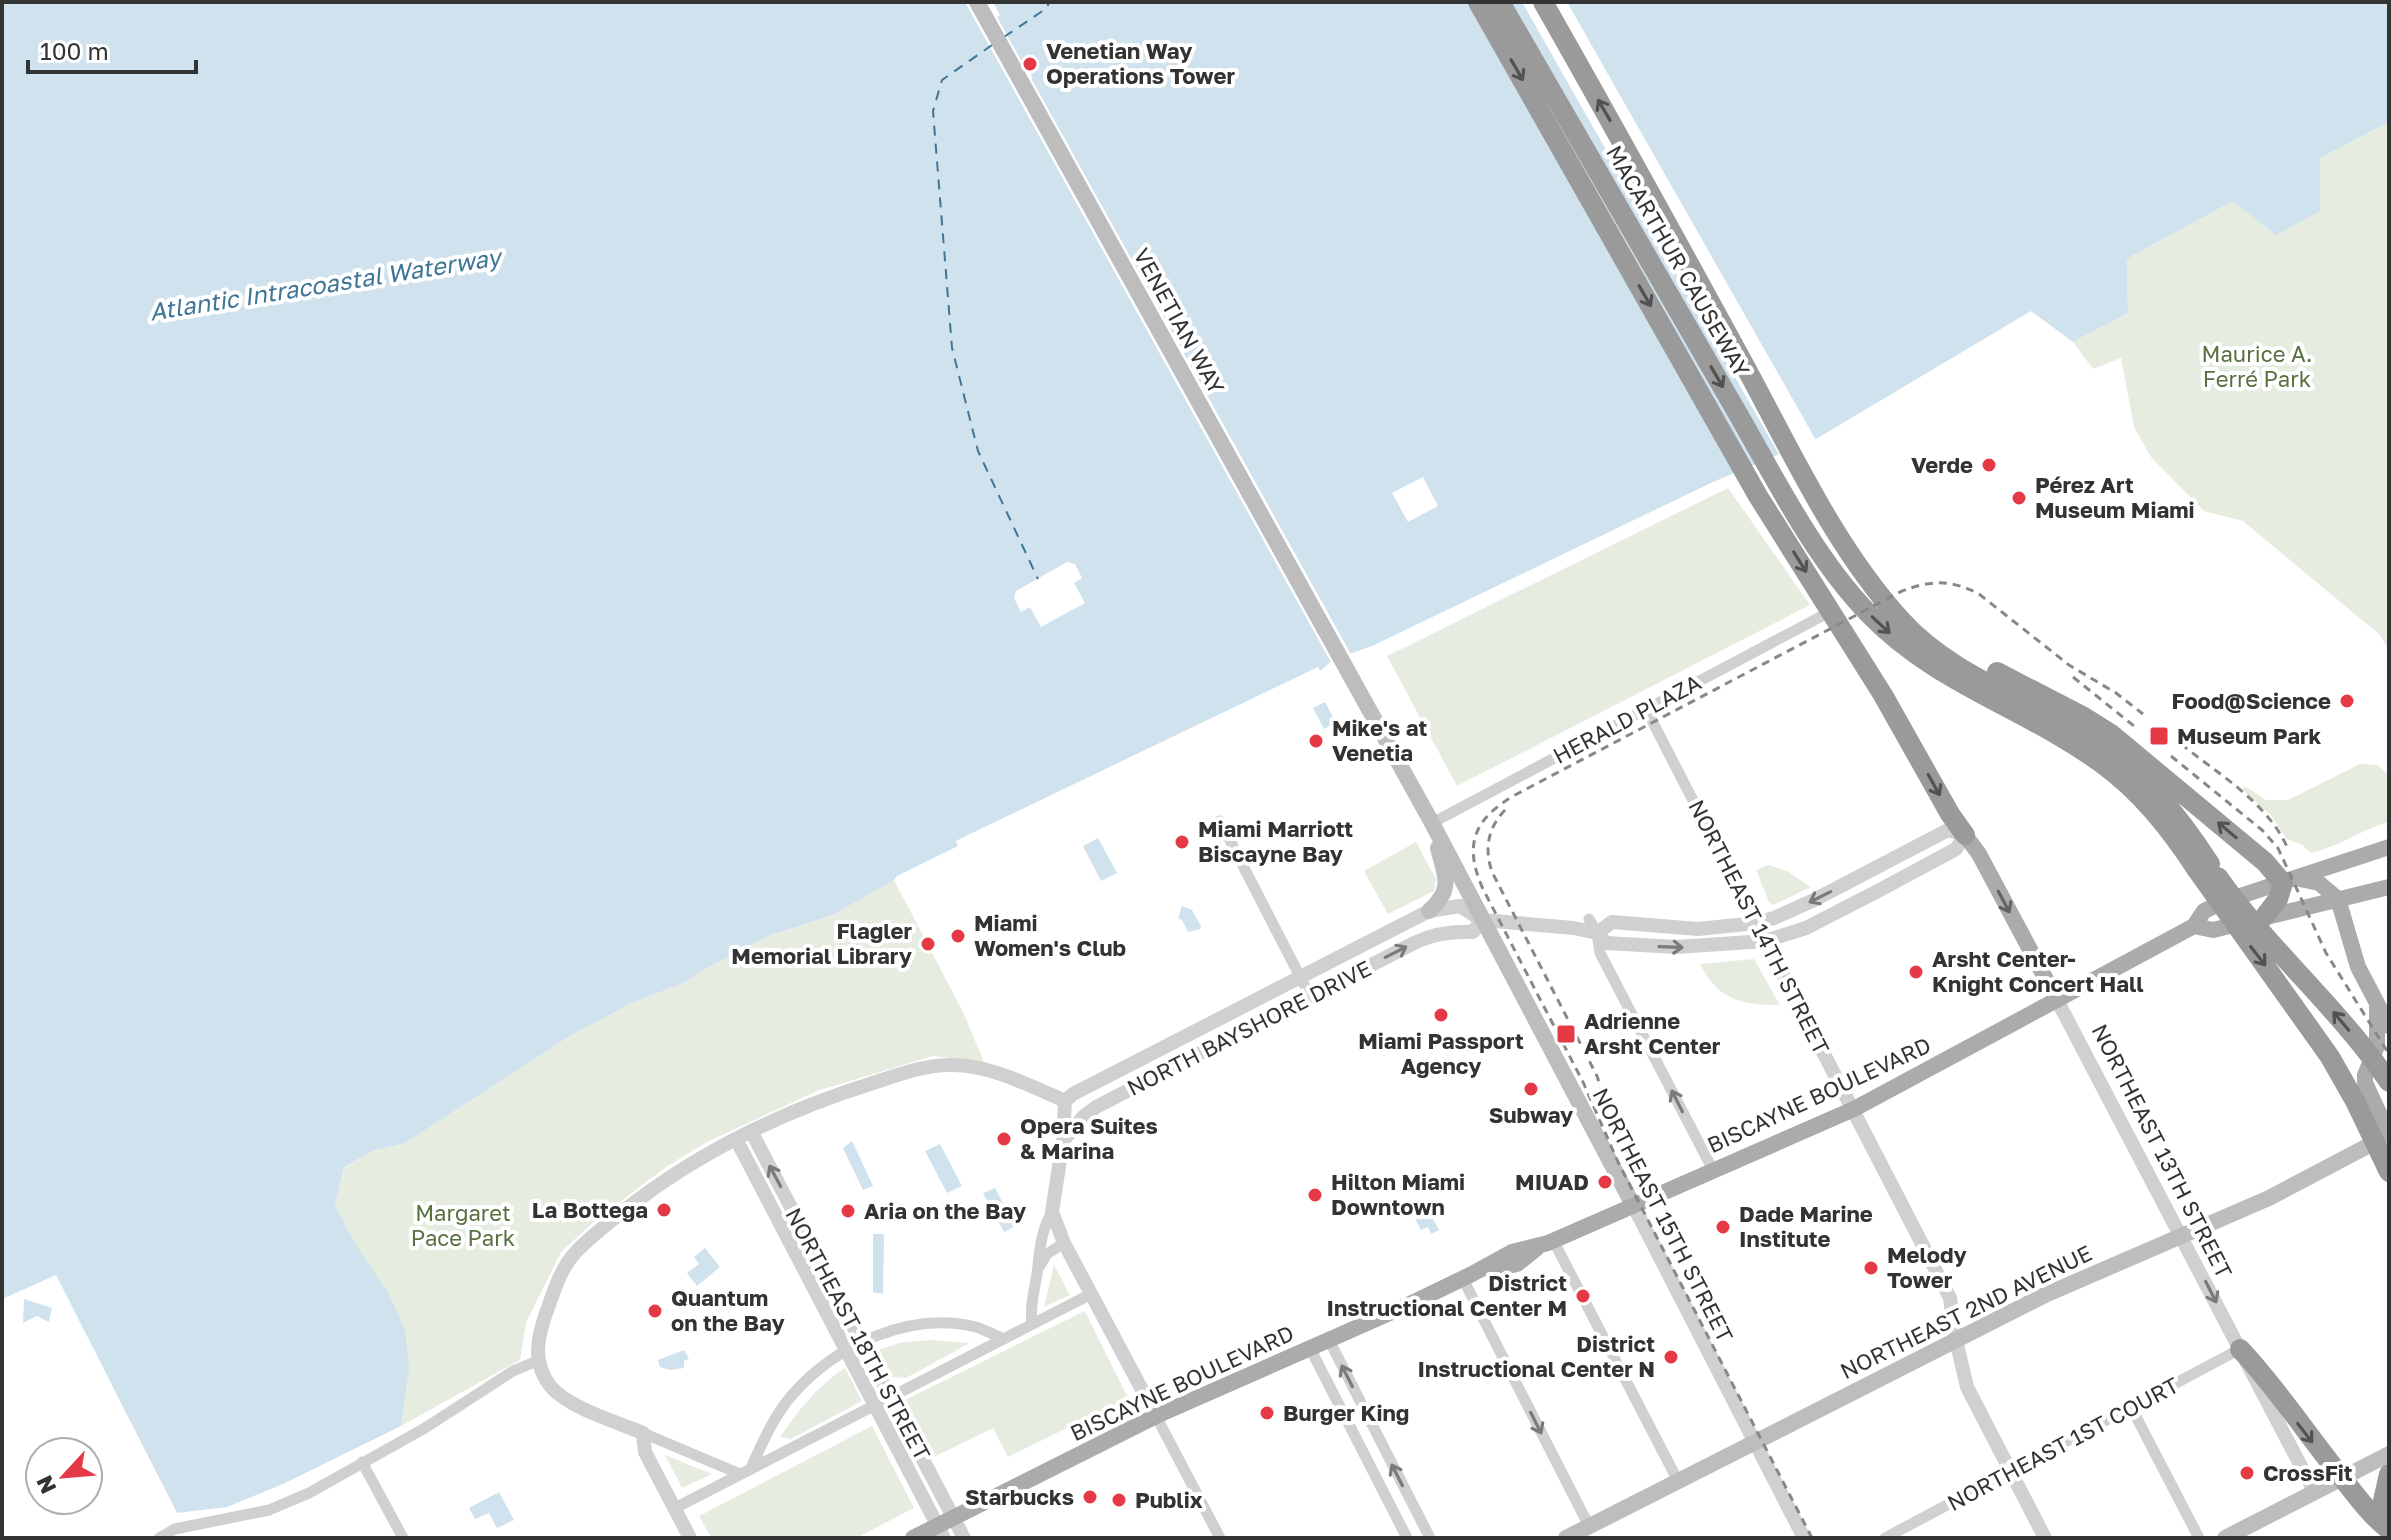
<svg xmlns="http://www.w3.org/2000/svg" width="2391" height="1540" font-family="'Golos Text',sans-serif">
<rect width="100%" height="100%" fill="#fff"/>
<path fill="#e6ecdf" d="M2389 122V651L2380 635 2243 521 2204 511 2151 457 2134 427 2121 358 2093 369 2073 342 2128 313 2127 259 2132 256 2233 201 2320 211V158Z
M1728 488 1810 605 1457 786 1387 656Z
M2360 764 2377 765 2389 775V822C2362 829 2339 847 2311 853L2302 845 2287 839 2270 814 2242 790 2245 786 2266 800H2288Z
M1416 842 1436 879 1434 891 1388 914 1364 871Z
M1768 865 1787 871 1811 887 1773 905 1769 902 1756 870Z
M894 880 963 1012 984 1062 933 1056 817 1091 707 1142 666 1167 597 1219 561 1252 526 1323 520 1360 401 1426 403 1405 353 1240 335 1204 344 1169 372 1151 405 1143 570 1036 632 1003 686 982 701 971 771 935 833 915Z
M1754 959 1780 1005C1742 1005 1719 1001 1700 964Z
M1054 1265 1070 1295 1044 1307Z
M1085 1311 1128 1398 1008 1457 993 1428 934 1457 905 1400Z
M929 1340 970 1343 906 1378 892 1377 879 1350 899 1343Z
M845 1368 862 1401 791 1439 780 1437C799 1410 817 1386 845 1368Z
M872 1426 914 1508 856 1538H711L699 1516Z
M665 1455 712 1474 682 1488Z"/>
<path fill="#cfe2ee" d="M2 2H2389V122L2320 158V211L2276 235 2233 201 2132 256 2127 260 2128 313 2073 342 2031 311 1816 439 1713 482 1372 646 1333 660 1320 671 1318 667 970 834 956 841 958 846 897 876 894 880 833 915 771 935 701 971 686 982 632 1003 570 1036 405 1143 372 1151 344 1168 335 1204 353 1240 388 1293 405 1329 409 1368 401 1426 283 1484 227 1507 177 1513 56 1275 2 1299Z
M1325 702 1336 723 1324 729 1313 708Z
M1098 838 1117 873 1101 881 1083 846Z
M1182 906 1192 910 1201 926 1200 929 1188 932 1182 920 1178 918Z
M852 1141 873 1186 863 1190 843 1148Z
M940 1144 962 1186 947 1193 925 1151Z
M995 1188 1008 1213 1017 1209 1023 1222 1004 1232 983 1193Z
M1425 1204 1439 1230 1431 1234 1428 1227 1421 1230 1411 1211Z
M873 1234H883L884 1236 883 1294 873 1292Z
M705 1248 720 1267 697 1286 687 1273 699 1264 694 1257Z
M24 1299 52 1308 49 1322 37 1316 23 1323Z
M684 1350 689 1359 684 1361V1368L670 1370 660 1367 658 1360Z
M499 1492 514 1520 497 1528 489 1513 475 1519 469 1508Z"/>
<path fill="#fff" d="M965 2 994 4 1000 15 997 17 1022 62 1031 57 1038 69 1031 73 1032 80 1352 656 1333 666Z
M1522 2H1567L1817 442 1781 458Z
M1423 477 1438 506 1408 522 1392 493Z
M1067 562 1075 564 1082 578 1074 583 1085 603 1041 627 1030 607 1021 612 1014 598 1016 591Z"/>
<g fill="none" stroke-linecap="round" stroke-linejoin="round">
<path stroke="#3f7597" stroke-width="2" stroke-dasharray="10 8" stroke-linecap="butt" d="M1004 37 1047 8 1049 2
M992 45 942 80 933 111 952 348 978 451 1038 579"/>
<path stroke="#d0d0d0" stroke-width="11" d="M1646 709 1756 923
M1220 821 1310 996
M1432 823 1822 616
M1589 919 1597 933 1600 953 1713 1170
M1553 1240 1678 1481
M1039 1267 1047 1254 1064 1243
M1463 1279 1589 1526
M1032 1324C1030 1306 1034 1292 1037 1274 1040 1251 1040 1233 1052 1212
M1329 1340 1430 1538
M1310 1348 1407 1538
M2131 1407 2199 1538
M1156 1416 1220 1538
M643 1433 740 1474
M362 1462 403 1538
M751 1468C762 1443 775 1414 793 1394 836 1345 910 1311 976 1327 985 1330 995 1335 1004 1339
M675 1508 1091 1294
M159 1538 175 1529 269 1510 309 1493 425 1428 513 1371 537 1361
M1885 1538 2240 1349"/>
<path stroke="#d0d0d0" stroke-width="14" d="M1762 934 1950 1298 1956 1340 1967 1387 2045 1538
M2057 1000 2314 1491
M751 1131 964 1538
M736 1139 944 1538
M1063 1141 1083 1117 1096 1107 1414 943C1433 934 1452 931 1473 932L1482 920
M1633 1205 1804 1538
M1156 1416 1064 1243 1052 1212 1063 1141 1065 1101 1073 1094 1429 911 1460 906 1482 920 1574 928 1597 933 1606 943 1676 947 1765 941 1806 928 1876 892 1956 849 1965 835 1948 830 1814 900 1774 918 1756 923 1698 929 1612 922 1597 933
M690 1538 645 1452 643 1433C617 1422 569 1408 551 1387 532 1363 537 1339 546 1313 554 1292 560 1269 575 1253 587 1240 602 1228 616 1217 692 1155 780 1112 873 1083 898 1075 924 1065 950 1065 989 1064 1030 1086 1065 1101"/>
<path stroke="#bdbdbd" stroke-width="16" d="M977 2 1432 823 1633 1205
M1429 911C1454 889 1445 876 1438 848
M1566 1538 2045 1295 2269 1198 2383 1138
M2225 1538 2389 1454"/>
<path stroke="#ababab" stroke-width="16" d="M1965 835 1979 854 2057 1000
M2300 879 2319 883 2338 899 2358 967 2389 1026
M2194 926 2213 930 2389 887
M2377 1007V1046L2365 1075V1083L2389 1134
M1490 1270 1517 1264 1537 1248
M913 1538 1156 1416 1408 1305 1472 1274 1512 1252 1548 1243 1854 1109 2194 926 2204 911 2225 901 2389 847"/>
<path stroke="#9a9a9a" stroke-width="20" d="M1478 2 1758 496 1883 695 1950 814 1965 835
M1500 2C1576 133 1651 264 1727 395 1769 466 1810 553 1868 613 1936 684 2024 707 2101 763 2141 792 2170 829 2197 870
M1543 2C1612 123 1679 245 1746 368 1792 453 1835 547 1901 620 1952 677 2032 700 2095 741 2144 772 2179 816 2210 864
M1997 672 2084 717 2111 734 2265 862 2283 883 2278 899 2265 916
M2240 1349C2277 1388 2306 1433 2340 1475 2355 1494 2370 1515 2389 1530
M2389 1474 2383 1501 2389 1522"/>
<path stroke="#888" stroke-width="3" stroke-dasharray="8 6" stroke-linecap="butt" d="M2073 677 2134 726
M2181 744C2218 774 2267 802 2287 847
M2171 756 2262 830 2278 848 2326 953 2389 1054
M1505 810C1488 828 1484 848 1492 872L1597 1076 1615 1131
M1812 1538 1618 1162 1583 1082 1483 889C1463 844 1474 819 1515 795L1900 592C1929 580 1951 579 1979 594L2069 665 2116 693 2143 714"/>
<path stroke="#9a9a9a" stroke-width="20" d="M2197 870 2330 1057 2355 1101 2389 1172
M2218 877C2269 950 2339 1008 2389 1082"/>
</g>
<defs><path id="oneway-shaft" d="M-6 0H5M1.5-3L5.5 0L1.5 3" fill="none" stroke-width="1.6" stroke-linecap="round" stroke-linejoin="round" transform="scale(2)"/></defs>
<g stroke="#525252">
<use href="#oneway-shaft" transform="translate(1517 70) rotate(60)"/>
<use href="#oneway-shaft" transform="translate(1604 110) rotate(-120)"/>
<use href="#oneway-shaft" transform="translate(1645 296) rotate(60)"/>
<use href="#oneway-shaft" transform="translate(1717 377) rotate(60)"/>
<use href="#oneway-shaft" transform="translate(1800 562) rotate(58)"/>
<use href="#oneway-shaft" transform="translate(1881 625) rotate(43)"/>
<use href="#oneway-shaft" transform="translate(1934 785) rotate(61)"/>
<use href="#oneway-shaft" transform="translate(2227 830) rotate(-140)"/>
<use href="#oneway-shaft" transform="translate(2258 956) rotate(52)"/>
<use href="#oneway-shaft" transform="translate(2341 1021) rotate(-130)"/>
<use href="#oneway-shaft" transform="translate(2305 1433) rotate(52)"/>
</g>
<g stroke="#7a7a7a">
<use href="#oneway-shaft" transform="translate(1820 897) rotate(153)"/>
<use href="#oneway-shaft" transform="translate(1671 947) rotate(2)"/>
<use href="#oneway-shaft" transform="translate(1396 952) rotate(-27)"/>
<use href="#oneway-shaft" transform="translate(1677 1101) rotate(-117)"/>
<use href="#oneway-shaft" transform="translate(775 1176) rotate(-118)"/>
<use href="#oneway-shaft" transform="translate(2211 1292) rotate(63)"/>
<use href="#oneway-shaft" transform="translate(1347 1376) rotate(-117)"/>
<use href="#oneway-shaft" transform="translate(1536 1423) rotate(63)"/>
<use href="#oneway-shaft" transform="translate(1397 1475) rotate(-117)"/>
</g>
<use stroke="#636363" href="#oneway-shaft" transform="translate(2004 902) rotate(62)"/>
<g fill="#e63946" stroke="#fff" stroke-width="3">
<circle cx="1030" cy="64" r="8"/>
<circle cx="1989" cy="465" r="8"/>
<circle cx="2019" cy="498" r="8"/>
<circle cx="2347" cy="701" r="8"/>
<rect x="2149" y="726" width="20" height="20" rx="4"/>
<circle cx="1316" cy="741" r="8"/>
<circle cx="1182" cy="842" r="8"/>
<circle cx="958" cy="936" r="8"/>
<circle cx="928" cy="944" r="8"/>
<circle cx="1916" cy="972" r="8"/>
<circle cx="1441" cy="1015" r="8"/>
<rect x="1556" y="1024" width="20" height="20" rx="4"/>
<circle cx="1531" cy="1089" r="8"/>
<circle cx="1004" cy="1139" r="8"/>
<circle cx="1605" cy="1182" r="8"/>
<circle cx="1315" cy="1195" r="8"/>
<circle cx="664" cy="1210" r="8"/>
<circle cx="848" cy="1211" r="8"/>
<circle cx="1723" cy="1227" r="8"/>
<circle cx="1871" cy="1268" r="8"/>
<circle cx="1583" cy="1296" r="8"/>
<circle cx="655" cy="1311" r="8"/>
<circle cx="1671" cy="1357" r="8"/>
<circle cx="1267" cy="1413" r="8"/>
<circle cx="2247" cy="1473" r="8"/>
<circle cx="1090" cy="1497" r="8"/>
<circle cx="1119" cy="1500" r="8"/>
</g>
<g text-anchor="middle" stroke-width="8" stroke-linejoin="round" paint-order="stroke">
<g font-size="22" font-weight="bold" fill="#333" stroke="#fff" text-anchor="start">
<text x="1046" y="59">Venetian Way<tspan x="1046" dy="25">Operations Tower</tspan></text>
<text x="1973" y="473" text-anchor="end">Verde</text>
<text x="2035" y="493">Pérez Art<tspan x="2035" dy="25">Museum Miami</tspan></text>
<text x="2331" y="709" text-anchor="end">Food@Science</text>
<text x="1332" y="736">Mike's at<tspan x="1332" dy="25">Venetia</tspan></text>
<text x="2177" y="744">Museum Park</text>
<text x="1198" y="837">Miami Marriott<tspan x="1198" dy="25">Biscayne Bay</tspan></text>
<text x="974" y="931">Miami<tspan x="974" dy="25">Women's Club</tspan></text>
<text x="912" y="939" text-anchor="end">Flagler<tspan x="912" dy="25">Memorial Library</tspan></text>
<text x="1932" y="967">Arsht Center-<tspan x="1932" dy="25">Knight Concert Hall</tspan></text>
<text x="1584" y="1029">Adrienne<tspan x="1584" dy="25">Arsht Center</tspan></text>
<text x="1441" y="1049" text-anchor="middle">Miami Passport<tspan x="1441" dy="25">Agency</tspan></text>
<text x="1531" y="1123" text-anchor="middle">Subway</text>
<text x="1020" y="1134">Opera Suites<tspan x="1020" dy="25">&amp; Marina</tspan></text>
<text x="1331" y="1190">Hilton Miami<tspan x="1331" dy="25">Downtown</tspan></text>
<text x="1589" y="1190" text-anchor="end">MIUAD</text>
<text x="648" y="1218" text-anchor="end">La Bottega</text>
<text x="864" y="1219">Aria on the Bay</text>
<text x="1739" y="1222">Dade Marine<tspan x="1739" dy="25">Institute</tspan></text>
<text x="1887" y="1263">Melody<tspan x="1887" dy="25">Tower</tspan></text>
<text x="1567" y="1291" text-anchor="end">District<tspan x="1567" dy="25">Instructional Center M</tspan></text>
<text x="671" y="1306">Quantum<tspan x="671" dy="25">on the Bay</tspan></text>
<text x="1655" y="1352" text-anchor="end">District<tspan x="1655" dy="25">Instructional Center N</tspan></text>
<text x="1283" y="1421">Burger King</text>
<text x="2263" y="1481">CrossFit</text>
<text x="1074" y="1505" text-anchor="end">Starbucks</text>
<text x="1135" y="1508">Publix</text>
</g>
<g font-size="22" fill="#333" stroke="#fff">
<text transform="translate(1678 261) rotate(60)" y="8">MACARTHUR CAUSEWAY</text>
<text transform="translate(1179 321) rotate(61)" y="8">VENETIAN WAY</text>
<text transform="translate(1627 719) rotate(-28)" y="8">HERALD PLAZA</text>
<text transform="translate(1759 927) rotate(63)" y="8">NORTHEAST 14TH STREET</text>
<text transform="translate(1249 1028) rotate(-27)" y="8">NORTH BAYSHORE DRIVE</text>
<text transform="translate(1819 1095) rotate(-25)" y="8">BISCAYNE BOULEVARD</text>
<text transform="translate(2162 1151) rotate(63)" y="8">NORTHEAST 13TH STREET</text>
<text transform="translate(1663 1215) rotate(63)" y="8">NORTHEAST 15TH STREET</text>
<text transform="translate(1966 1312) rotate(-26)" y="8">NORTHEAST 2ND AVENUE</text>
<text transform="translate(858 1334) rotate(62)" y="8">NORTHEAST 18TH STREET</text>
<text transform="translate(1182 1383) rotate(-25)" y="8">BISCAYNE BOULEVARD</text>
<text transform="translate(2063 1444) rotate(-28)" y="8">NORTHEAST 1ST COURT</text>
</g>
<g font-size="22" fill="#56703f" stroke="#fff">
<text x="2257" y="362">Maurice A.<tspan x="2257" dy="25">Ferré Park</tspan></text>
<text x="463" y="1221">Margaret<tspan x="463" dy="25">Pace Park</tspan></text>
</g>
<g font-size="24" font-style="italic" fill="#3f7597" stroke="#fff">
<text transform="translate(325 285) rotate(-9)" y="8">Atlantic Intracoastal Waterway</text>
</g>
</g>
<rect width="2391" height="1540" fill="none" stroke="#333333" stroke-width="8"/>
<g transform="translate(64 1476) rotate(244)"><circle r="38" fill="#ffffff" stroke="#adadad" stroke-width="2"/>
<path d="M0-6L14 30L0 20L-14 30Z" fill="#e63946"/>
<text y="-12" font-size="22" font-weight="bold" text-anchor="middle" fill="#333333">N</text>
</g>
<path d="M28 60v12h168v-12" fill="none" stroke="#333333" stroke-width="4"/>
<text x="40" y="60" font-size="24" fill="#333333" stroke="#ffffff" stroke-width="6" paint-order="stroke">100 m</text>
</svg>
